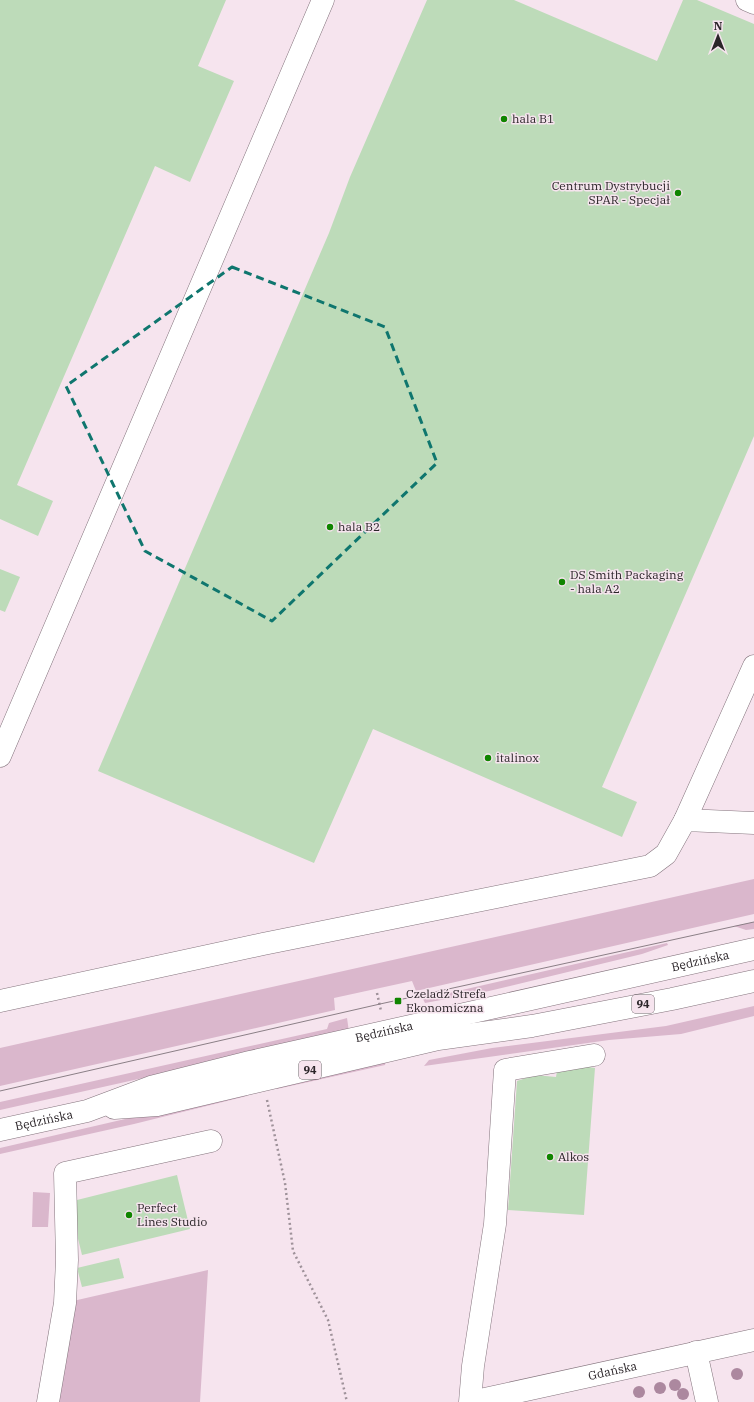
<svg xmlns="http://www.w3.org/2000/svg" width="754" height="1402" font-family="'IBM Plex Serif',serif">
<rect width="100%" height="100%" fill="#f6e4ee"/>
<path fill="#dab7cc" d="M754 879V914L416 991 412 981 334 998 335 1010 0 1086V1048Z
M754 922V929L746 930 734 926Z
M667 943 668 945 642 954 489 991 425 1003 423 999Z
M754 1006V1016L681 1034 609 1040 424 1066 429 1060 492 1048 666 1026Z
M347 1018 349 1032 0 1110V1102L327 1029 329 1023Z
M386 1060 385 1065 277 1089 275 1085Z
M246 1091 247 1096 134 1124 0 1154V1148Z
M33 1192 50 1193 48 1227H32Z
M208 1270 200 1402H56L73 1301Z"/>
<path fill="#bddbb9" d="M0 0H226L198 66 234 81 190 182 155 166 17 485 53 501 38 536 0 519Z
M427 0H514L657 61 683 0H697L754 24V436L602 787 637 802 622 837 373 729 314 863 98 771 329 233 350 177Z
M0 569 20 577 5 612 0 610Z
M576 1065 595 1068 584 1215 508 1210 517 1081 535 1075 556 1077 557 1071Z
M177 1175 190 1229 82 1255 69 1202Z
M119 1258 124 1278 82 1287 77 1268Z"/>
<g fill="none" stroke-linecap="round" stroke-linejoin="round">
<g stroke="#84747d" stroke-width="23">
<g id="minor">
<path d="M747 0 754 3"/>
<path d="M0 756 323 0"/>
<path d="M685 820 754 666"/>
<path d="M0 1001 263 944 650 866 666 854 685 820 754 823"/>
<path d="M696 1352 707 1402"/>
<path d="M48 1402 65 1303 67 1260 65 1173 211 1141"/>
<path d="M470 1402 473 1366 495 1224 505 1070 594 1055"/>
<path id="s1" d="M471 1402 754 1340"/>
</g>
</g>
<g stroke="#84747d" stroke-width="23">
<g id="major">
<path d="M114 1108 157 1105 438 1039 532 1026 672 999 754 981"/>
<path id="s2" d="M0 1130 87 1111 151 1087 250 1062 754 949"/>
</g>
</g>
<path stroke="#9f929a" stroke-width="2.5" stroke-dasharray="2 3" stroke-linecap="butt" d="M377 993 381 1011
M267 1100 285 1183 293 1251 328 1320 347 1402"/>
<use href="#minor" stroke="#fff" stroke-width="22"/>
<use href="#major" stroke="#fff" stroke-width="22"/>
<path stroke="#8b7f86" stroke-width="1" d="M0 1091 380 1004 754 922"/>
</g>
<g fill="#ac889f">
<circle cx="737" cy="1374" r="6"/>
<circle cx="675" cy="1385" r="6"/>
<circle cx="660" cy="1388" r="6"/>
<circle cx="639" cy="1392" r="6"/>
<circle cx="683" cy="1394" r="6"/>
</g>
<path fill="none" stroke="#0f766e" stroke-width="3" stroke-dasharray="8 5" stroke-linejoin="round" d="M232 267 385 327 437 463 272 621 145 551 66 386Z"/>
<g fill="#108500" stroke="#f6e4ee" stroke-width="1.5">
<circle cx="504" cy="119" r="4"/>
<circle cx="678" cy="193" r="4"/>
<circle cx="330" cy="527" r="4"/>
<circle cx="562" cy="582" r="4"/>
<circle cx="488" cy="758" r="4"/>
<rect x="394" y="997" width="8" height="8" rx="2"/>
<circle cx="550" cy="1157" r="4"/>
<circle cx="129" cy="1215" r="4"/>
</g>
<g text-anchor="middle" stroke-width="3" stroke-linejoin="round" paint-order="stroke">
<g fill="#f6e4ee" stroke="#685e64" stroke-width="1">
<rect x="632" y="995" width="22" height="18" rx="3"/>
<rect x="299" y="1061" width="22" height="18" rx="3"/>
</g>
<g font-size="11" font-weight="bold" fill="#2b2529">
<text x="643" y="1008">94</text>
<text x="310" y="1074">94</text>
</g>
<g font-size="12" fill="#2b2529" stroke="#f6e4ee" text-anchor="start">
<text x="512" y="123">hala B1</text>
<text x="670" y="190" text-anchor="end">Centrum Dystrybucji<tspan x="670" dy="14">SPAR - Specjał</tspan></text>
<text x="338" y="531">hala B2</text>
<text x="570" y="579">DS Smith Packaging<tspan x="570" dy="14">- hala A2</tspan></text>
<text x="496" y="762">italinox</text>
<text x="406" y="998">Czeladź Strefa<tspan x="406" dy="14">Ekonomiczna</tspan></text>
<text x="558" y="1161">Alkos</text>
<text x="137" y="1212">Perfect<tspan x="137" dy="14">Lines Studio</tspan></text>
</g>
<g font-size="12" fill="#2b2529" stroke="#f6e4ee">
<text dy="4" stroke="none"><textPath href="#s2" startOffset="721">Będzińska</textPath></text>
<text dy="4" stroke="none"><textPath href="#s2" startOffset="397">Będzińska</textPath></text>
<text dy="4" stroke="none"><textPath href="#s2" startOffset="45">Będzińska</textPath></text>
<text dy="4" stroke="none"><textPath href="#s1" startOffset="145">Gdańska</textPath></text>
</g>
</g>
<g transform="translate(718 36)" stroke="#f6e4ee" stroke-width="3" paint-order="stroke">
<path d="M0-3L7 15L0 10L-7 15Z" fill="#2b2529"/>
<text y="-6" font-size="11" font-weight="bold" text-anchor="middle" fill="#2b2529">N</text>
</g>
</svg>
